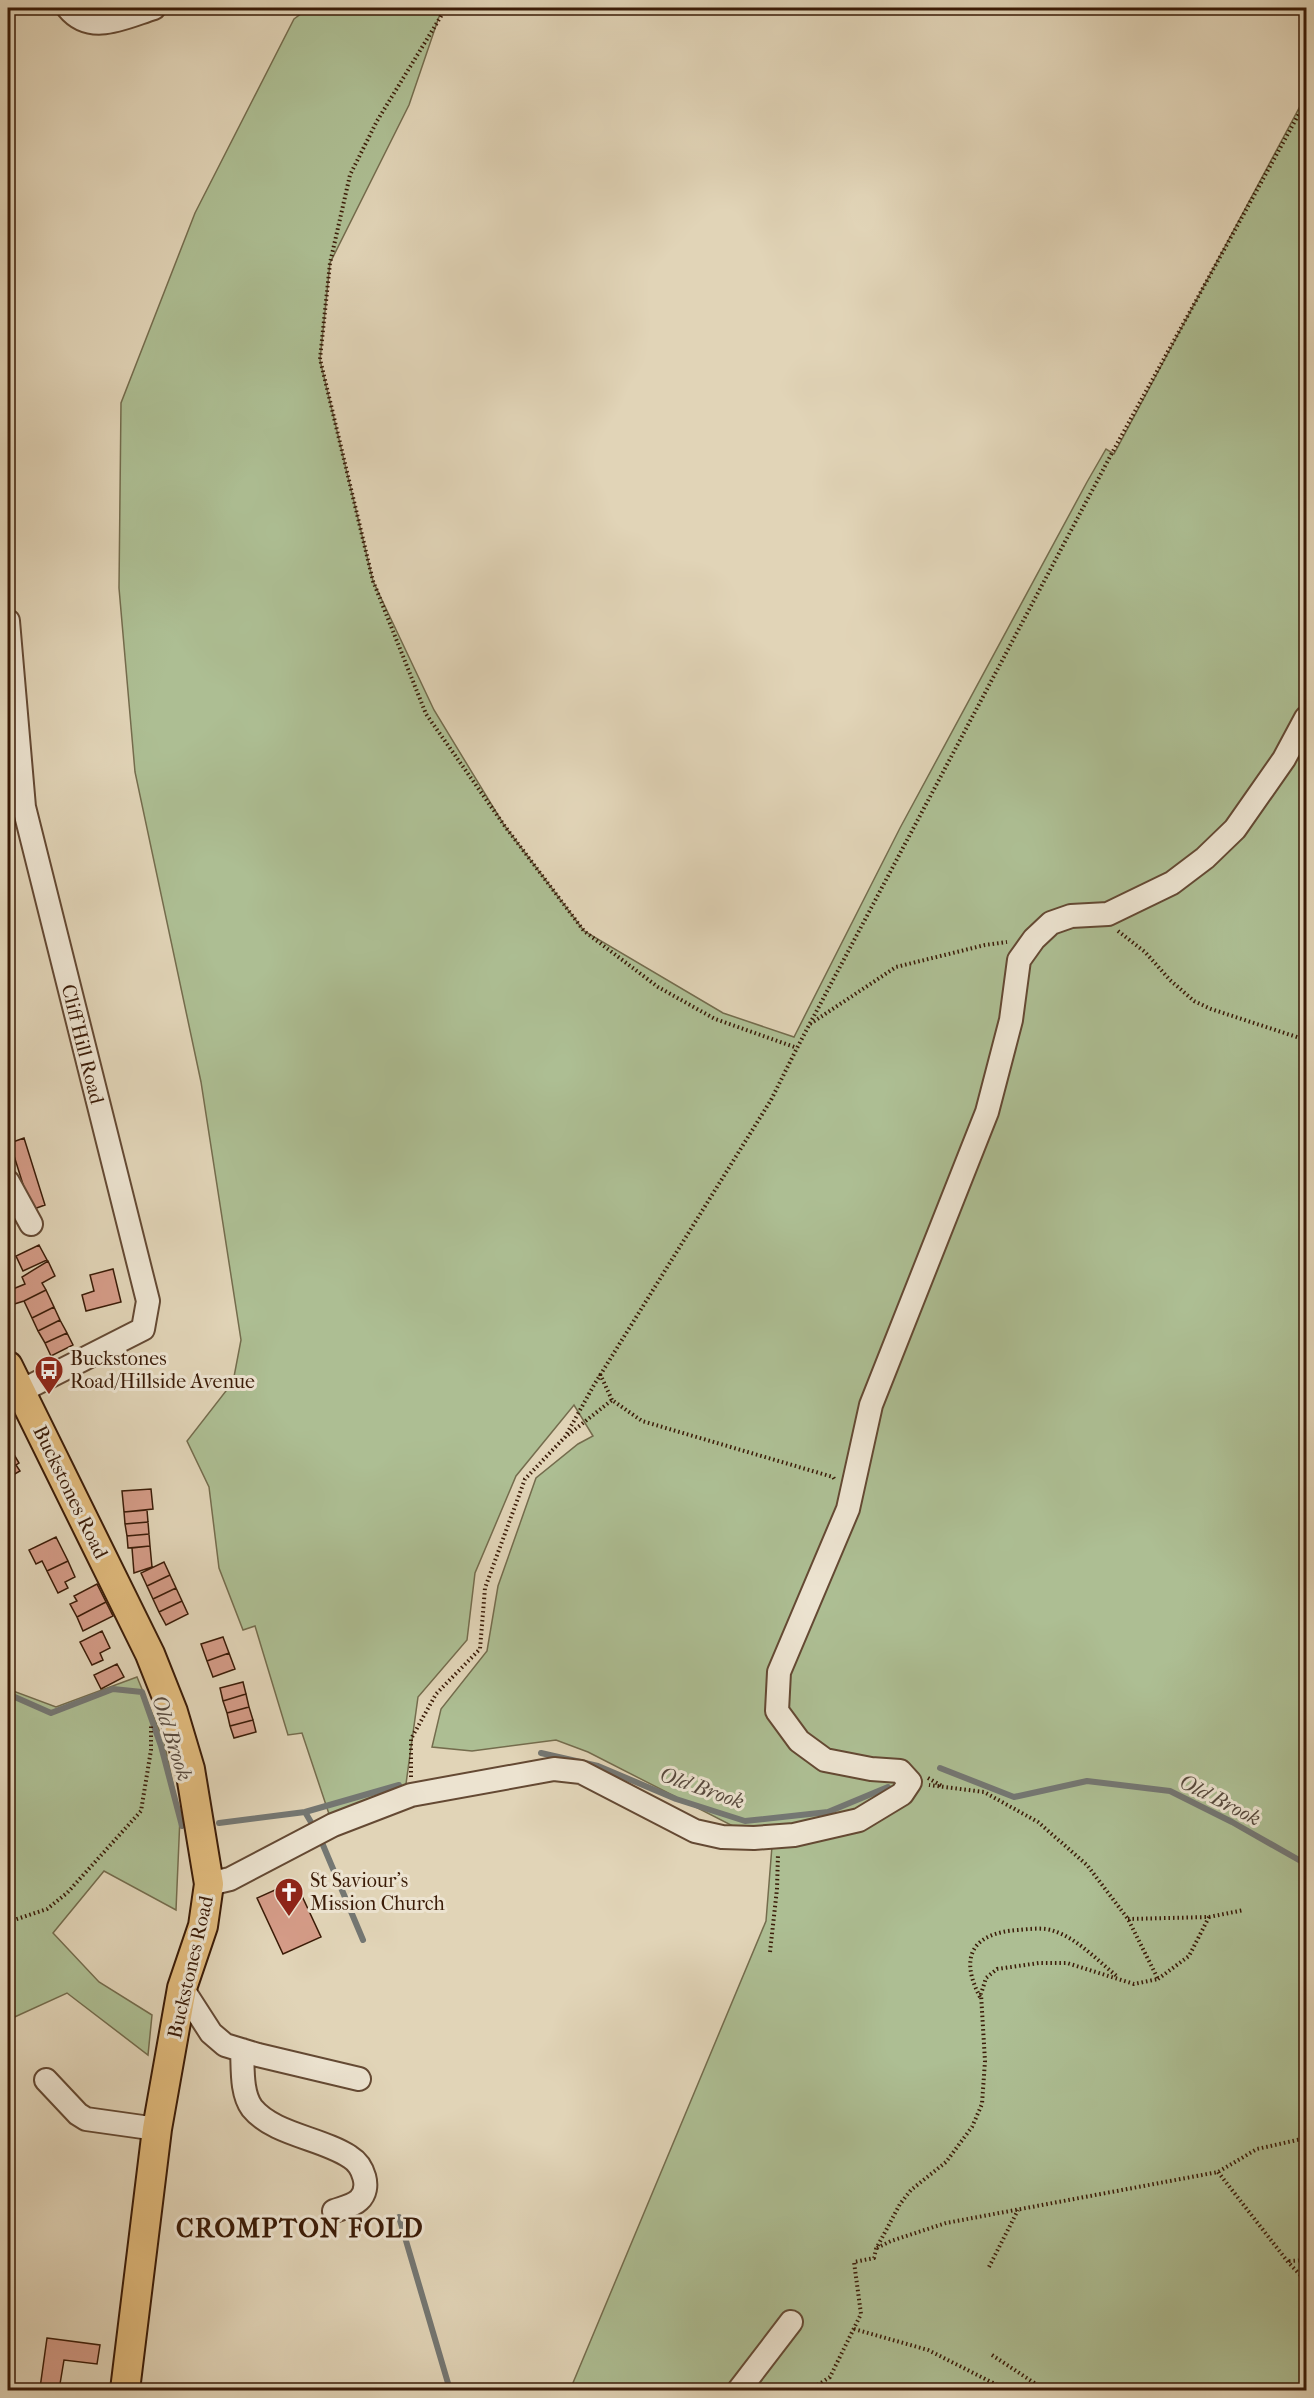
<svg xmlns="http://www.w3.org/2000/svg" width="1314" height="2398" font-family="'IM FELL French Canon',serif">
<rect width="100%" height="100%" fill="#e1d4b7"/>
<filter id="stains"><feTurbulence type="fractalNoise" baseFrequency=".00333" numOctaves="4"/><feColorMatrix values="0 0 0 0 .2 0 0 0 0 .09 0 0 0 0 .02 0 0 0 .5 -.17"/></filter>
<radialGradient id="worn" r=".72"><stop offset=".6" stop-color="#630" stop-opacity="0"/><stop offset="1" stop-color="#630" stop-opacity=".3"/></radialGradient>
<path fill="#adbe93" stroke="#746c4d" stroke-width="1.5" d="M309 8H442L409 105 330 263 320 360 373 581 434 710 504 825 584 931 723 1013 794 1037 900 828 1087 482 1106 449 1114 454 1306 95V2390H570L766 1921 772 1846 588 1752 556 1740 472 1751 432 1747 441 1709 487 1651 498 1586 536 1478 578 1444 593 1436 574 1405 516 1476 475 1573 467 1640 418 1697 405 1791 331 1820 302 1733 288 1735 255 1626 243 1630 219 1568 209 1487 187 1441 233 1382 241 1340 201 1082 135 772 119 588 121 403 195 213 294 19Z
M137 1677 164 1742 180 1817 176 1910 104 1871 53 1933 99 1982 152 2015 148 2055 67 1993 8 2020V1689L56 1707Z"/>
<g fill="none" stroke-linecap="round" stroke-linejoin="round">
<path stroke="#747773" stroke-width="6" d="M8 1694 51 1713 113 1689 142 1692 161 1746 182 1826
M541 1753 598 1766 676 1799 745 1821 828 1812 888 1787
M940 1768 1014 1797 1087 1781 1170 1791 1232 1822 1306 1864
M305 1812 315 1829
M219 1823 305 1812 399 1785
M320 1838 363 1940
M399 2217 450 2390"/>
</g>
<path fill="#d49b87" stroke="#3a1b07" stroke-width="1.5" d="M24 1138 45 1205 31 1210 10 1143Z
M39 1245 47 1260 23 1271 16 1256Z
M48 1261 55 1276 42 1283 46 1290 24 1301 8 1306V1291L25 1284 22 1277Z
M113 1269 121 1302 86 1311 82 1295 94 1291 90 1275Z
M46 1290 54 1307 32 1318 24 1301Z
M54 1307 60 1320 38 1331 32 1318Z
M60 1320 67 1333 45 1343 38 1331Z
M67 1333 73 1345 51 1356 45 1343Z
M9 1446 19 1463 16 1465 20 1471 8 1478Z
M151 1489 153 1509 124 1512 122 1491Z
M147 1510 148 1522 125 1524 124 1512Z
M148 1522 149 1534 127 1536 125 1524Z
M149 1534 150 1546 128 1548 127 1536Z
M56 1537 68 1561 47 1571 42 1561 36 1564 29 1550Z
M150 1546 152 1567 134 1573 132 1548Z
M68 1561 75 1577 65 1582 68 1588 58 1593 47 1571Z
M164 1562 170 1575 147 1586 141 1573Z
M170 1575 176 1588 153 1599 147 1586Z
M97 1584 106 1602 77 1617 70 1604 77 1601 74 1596Z
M176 1588 182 1601 159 1612 153 1599Z
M182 1601 188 1614 166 1625 159 1612Z
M106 1602 113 1616 83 1631 77 1617Z
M102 1631 110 1648 100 1653 103 1660 92 1665 80 1642Z
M223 1637 229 1653 207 1661 201 1644Z
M229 1653 235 1669 213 1677 207 1661Z
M117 1664 124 1677 101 1689 94 1675Z
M243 1682 246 1694 223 1701 220 1688Z
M246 1694 249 1707 227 1713 223 1701Z
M249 1707 253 1720 230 1726 227 1713Z
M253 1720 256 1732 234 1738 230 1726Z
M295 1881 321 1937 283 1954 257 1898Z
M47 2338 100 2345 97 2364 64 2360 59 2390 40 2388Z"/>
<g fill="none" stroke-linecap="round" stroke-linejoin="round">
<g stroke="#644933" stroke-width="26">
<path id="minor" d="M68 8C91 36 125 17 154 8
M8 621 24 807 148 1301 143 1329 21 1391
M8 1182 31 1224
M209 1884 230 1879 333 1825 411 1795 554 1769 581 1772 695 1831 722 1837 754 1838 794 1835 859 1820 902 1794 910 1782 900 1771 871 1769 825 1760 799 1741 777 1711 779 1672 848 1509 871 1405 987 1112 1011 1020 1019 960 1034 939 1051 923 1071 916 1108 914 1172 883 1205 858 1235 829 1284 759 1306 718
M182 1988 211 2033 225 2045 258 2055 359 2079
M242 2050C243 2068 241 2093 252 2108 274 2135 322 2138 350 2157 363 2165 372 2188 359 2200 353 2206 342 2208 334 2211
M46 2080 78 2114 86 2119 157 2129
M739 2390 791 2322"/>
</g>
<g stroke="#3a1b07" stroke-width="32">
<path id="major" d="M8 1366 150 1654 173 1712 190 1769 209 1884 203 1926 182 1988 157 2129 125 2390"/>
</g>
<path stroke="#3a1b07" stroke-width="4" stroke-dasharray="1.5 3" stroke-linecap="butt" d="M446 8 377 121 350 175 330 263 320 359 373 581 426 714 504 825 584 931 658 987 715 1019 797 1048
M1118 931 1145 952 1170 980 1194 1001 1211 1009 1306 1040
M810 1024 896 967 985 945 1007 942
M600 1374 612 1400
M568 1435 612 1400 642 1421 833 1477 835 1480
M411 1777V1739L436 1694 480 1649 485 1588 525 1479 565 1437 594 1385 771 1100 797 1048 1112 453 1306 101
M928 1778 942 1786
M1128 1919 1209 1917 1244 1910
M8 1922 47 1909 67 1893 141 1811 151 1750V1726
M770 1952 777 1889 778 1854
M1158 1979 1189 1956 1209 1917
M980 1997C959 1957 972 1933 1018 1930 1029 1929 1044 1927 1054 1931 1078 1939 1098 1961 1118 1977
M1218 2172 1288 2262 1306 2281
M877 2248 891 2241 946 2223 1218 2172 1257 2149 1306 2138
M1289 2261 1306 2260
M989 2267 1018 2210
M854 2329 928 2350 1007 2390
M992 2355 1045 2390
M810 2390 830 2377 861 2314 854 2262 874 2258 876 2249 900 2204 911 2190 946 2162 972 2127 982 2104 985 2061 981 1994 986 1978 997 1969 1039 1963H1067L1134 1984 1158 1979 1128 1919 1087 1865 1038 1822 984 1792 929 1785"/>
<use href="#minor" stroke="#ece3d0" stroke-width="22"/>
<use href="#major" stroke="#e0ba7c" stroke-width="28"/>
</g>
<defs>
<g id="bus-pin" transform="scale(1.5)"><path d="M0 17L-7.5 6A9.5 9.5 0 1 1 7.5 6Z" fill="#8f2418" stroke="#ece3d0"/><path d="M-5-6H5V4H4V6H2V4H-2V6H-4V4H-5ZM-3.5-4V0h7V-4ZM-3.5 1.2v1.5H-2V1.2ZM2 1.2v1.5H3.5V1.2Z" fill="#fff"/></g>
<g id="church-pin" transform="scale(1.5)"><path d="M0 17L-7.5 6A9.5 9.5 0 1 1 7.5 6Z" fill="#8f2418" stroke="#ece3d0"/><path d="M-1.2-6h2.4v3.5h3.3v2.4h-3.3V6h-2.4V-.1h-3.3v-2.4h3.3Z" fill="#fff"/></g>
</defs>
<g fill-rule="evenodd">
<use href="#bus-pin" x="49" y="1370"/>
<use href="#church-pin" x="289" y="1892"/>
</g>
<g text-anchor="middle" stroke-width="6" stroke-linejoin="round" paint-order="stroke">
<g font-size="20" fill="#3a1b07" stroke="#ece3d0">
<text transform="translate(83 1044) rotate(76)" y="7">Cliff Hill Road</text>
<text transform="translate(71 1492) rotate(64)" y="7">Buckstones Road</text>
<text transform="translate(190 1967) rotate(-77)" y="7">Buckstones Road</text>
</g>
<g font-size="20" fill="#3a1b07" stroke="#ece3d0" text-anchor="start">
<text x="70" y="1365">Buckstones<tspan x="70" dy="23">Road/Hillside Avenue</tspan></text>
<text x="310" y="1887">St Saviour's<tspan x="310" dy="23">Mission Church</tspan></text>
</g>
<g font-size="21" font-style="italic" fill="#57493d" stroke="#ece3d0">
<text transform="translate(172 1738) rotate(72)" y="7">Old Brook</text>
<text transform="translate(702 1788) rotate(19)" y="7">Old Brook</text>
<text transform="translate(1220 1800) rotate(27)" y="7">Old Brook</text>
</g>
<g font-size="26" font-weight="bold" letter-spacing="1.5" fill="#3a1b07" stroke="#ece3d0">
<text x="300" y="2237">CROMPTON FOLD</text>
</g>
</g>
<rect width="1314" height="2398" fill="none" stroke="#e1d4b7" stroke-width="30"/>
<rect x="9" y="9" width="1296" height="2380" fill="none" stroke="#3a1b07" stroke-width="3"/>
<rect x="15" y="15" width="1284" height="2368" fill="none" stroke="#3a1b07" stroke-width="1.5"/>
<rect width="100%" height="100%" filter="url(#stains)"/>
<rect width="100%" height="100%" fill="url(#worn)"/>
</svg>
